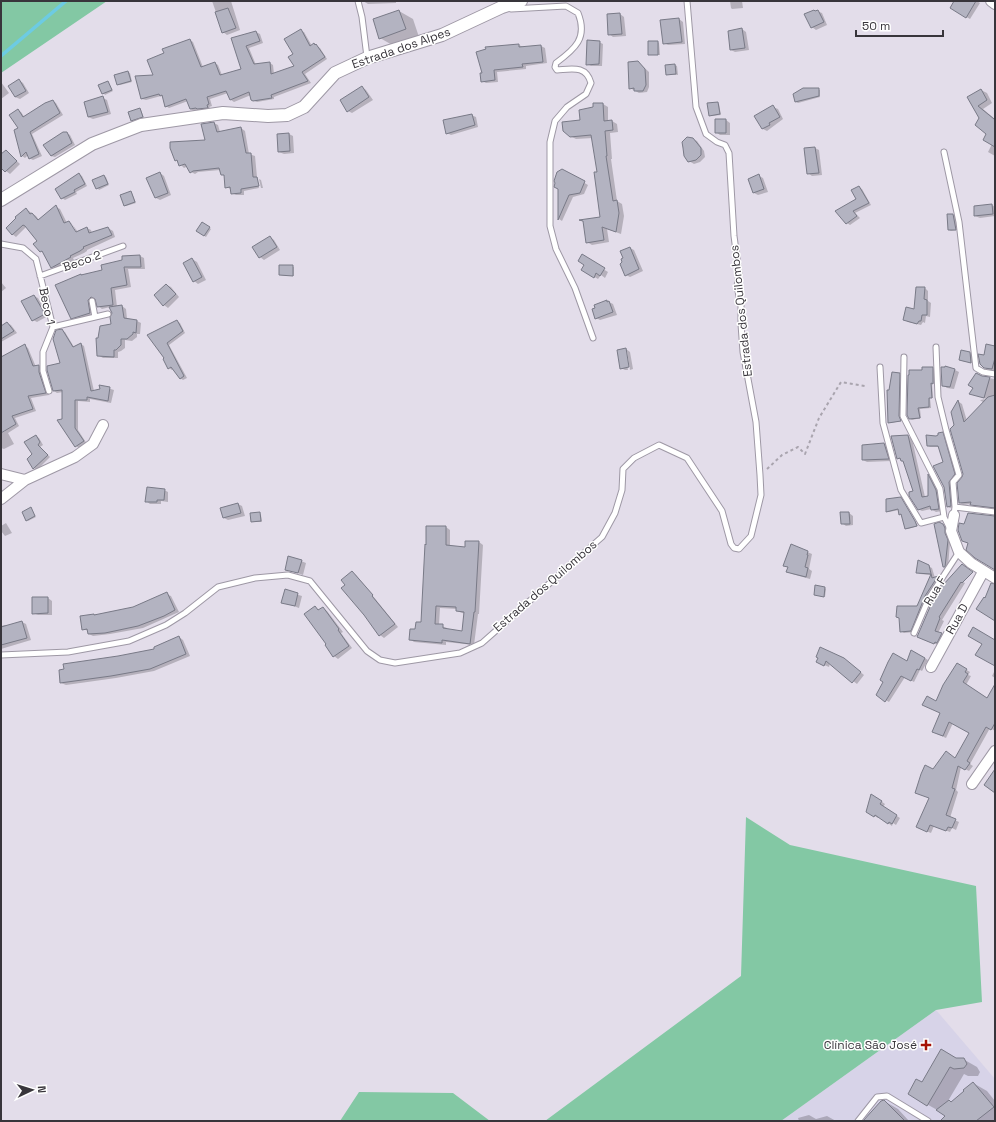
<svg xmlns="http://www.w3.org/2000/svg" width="996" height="1122" font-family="'Space Grotesk',sans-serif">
<rect width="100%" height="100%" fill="#e3ddea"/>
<path fill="#d7d3e8" d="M936 1010 995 1079V1121H781Z"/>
<path fill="#83c8a4" d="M1 1H107L1 73Z
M746 817 790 845 976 886 982 1002 936 1010 781 1121H545L741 976Z
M359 1092 453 1093 490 1121H340Z"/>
<path fill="#0003" fill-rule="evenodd" d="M212 1H231L240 30 227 35 223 32Z
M363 1H396V3L368 4Z
M730 1H742L743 8 732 9 731 8Z
M952 1H977L980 3 970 19 951 8 955 3Z
M399 11 413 19 419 37 394 46 380 38Z
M817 11 822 13 827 25 816 30 812 27 816 12Z
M620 14 624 17 626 36 613 37 609 34 608 15Z
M679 19 683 22 685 44 668 45 664 43Z
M742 29 746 32 749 50 735 52 731 50Z
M301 31 304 32 312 46 314 44 320 48 327 59 305 74 311 83 274 97V99L257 102 252 100 251 95 234 102 231 100 228 93 210 99 212 106 209 107 211 109 194 111 190 109 188 101 169 108 166 106 164 97 161 96 146 100 142 99 155 76 165 53 190 40 193 42 203 67 215 63 218 65 222 75 242 70 232 39 256 32 260 34 263 43 249 48 256 65 270 63 273 65 274 74 296 67 294 54Z
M599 42 603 44 602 66H591L587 64Z
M658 42 659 43 660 55H649Z
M519 45 523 47 541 46 545 48 547 63 526 66V69L497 72 498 82 486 83 482 81Z
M638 62 649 72V87L647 92 639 93 630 88Z
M675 65 677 66 678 75 667 74 666 66Z
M128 72 130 73 132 82 120 85 118 84Z
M19 80 23 83 29 93 20 99 15 97Z
M1 82 9 93 1 99Z
M108 82 113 91 105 95 99 86Z
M362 87 366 90 373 100 352 113 348 111Z
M818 89 820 90V97L798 103 796 102Z
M981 90 987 93 992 103 983 109 995 119V156L988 152 992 144 980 118 968 97Z
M103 98 107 100 111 114 93 119 88 117Z
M53 101 56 103 63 115 32 134 42 156 33 160 29 158 28 155 25 158 22 156 15 130 19 129 18 110 21 112 25 118Z
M717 103 719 104 721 115 711 116 710 115Z
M603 104 608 107V122L612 121 617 124 618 132 610 133 612 159H611L617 201 622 204 624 216 621 234 607 229 609 242 592 245 587 242 584 222 582 221 601 218 598 173 593 138 576 139 570 136 581 121 594 108Z
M773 107 778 109 783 119 767 131 763 129 756 116Z
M140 109 141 110 144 118 134 121 132 120Z
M471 115 476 117 478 127 451 135 447 133Z
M726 120 730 123V135H720L716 132Z
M214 123 218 125 220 132 241 128 245 131 249 154 255 156 257 177 258 178 257 180 259 188 244 191V195H236L232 193 231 189 226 187 225 176 222 174 220 170 198 172 195 174 191 172 188 166 184 168 176 160 207 140Z
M67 133 70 135 75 145 55 157 51 156Z
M289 134 293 136 294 153 284 154 279 152Z
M693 139 697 141 704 151 705 157 700 162 694 164 689 161Z
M815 148 819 150 822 175 812 176 808 173Z
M6 151 20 164 10 174 1 167V156Z
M562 170 588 185 584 194 573 197 562 221 559 219V189Z
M160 173 164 176 171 195 160 200 156 198Z
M79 174 82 176 87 186 76 192 77 194 65 200 62 198Z
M104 176 106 177 109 185 99 190 93 181Z
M759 176 763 178 768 192 758 195 754 193Z
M259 179 261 180 263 188H261Z
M859 187 862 189 871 205 855 213 860 218 850 225 847 223 857 200Z
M131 192 132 193 136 203 126 206 125 205Z
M992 205 995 207V216L980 218 975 216Z
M56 207 60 209 67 223 69 222 72 224H70L78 237 79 236 72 224 78 232 87 228 91 230 92 233 108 228 113 231 115 237 87 250V251L84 253 73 258 74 260 56 269 52 267 44 253 41 251 38 241 26 227 16 237 12 234 26 209 36 216 39 220Z
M953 215 955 216 957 230 951 231 949 230Z
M202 223 211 229 206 237 197 231Z
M270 237 274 240 280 250 264 260 260 257Z
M630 248 634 250 643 271 630 277 626 275 624 259 621 252Z
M140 256 144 258 145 269H128L131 287 115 290 117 307 122 306 126 309 127 319 137 321 141 323 140 334H137V337L132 341 125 340V348L121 351 118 352V358H103L98 355 113 325V313L110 307 102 309 98 306 96 298 92 303 93 315 76 320 72 318 103 271 123 261V257Z
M582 256 608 272 605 278 601 275 598 279 583 270 586 265Z
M192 259 197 262 206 280 198 284 194 281Z
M292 266 294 267V276L280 275Z
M1 282 6 288 1 292Z
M167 285 171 287 179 297 168 308 164 305Z
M925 288 928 291V301L931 303 930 317 926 316 925 323 923 322 921 325 908 322 904 319 915 310Z
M34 296 38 298 48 316 37 322 33 320Z
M609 302 613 304 617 315 600 320 596 318Z
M177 321 180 323 185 333 169 345 187 378 183 380 180 378 173 369 172 370 169 368 166 359 149 336Z
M7 323 11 325 17 333 1 342V326Z
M61 330 65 332 74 347 81 344 84 346 94 391 101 390V386L114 390 111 403 90 399V402L78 401V430L87 444 79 448 76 446 63 420V392L57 393 54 391 61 364Z
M25 346 28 348 36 367 39 366 42 368 43 375 49 395 31 398 36 411 15 418 19 426 8 433 14 444 4 449 1 448V433L5 431 1 424V357Z
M995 347V371L989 370 982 366 985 356Z
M626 349 630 352 633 369 630 370 627 351H625L628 370H625L621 368 618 350Z
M970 353 972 354 973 363 962 361Z
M933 368 934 369 935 384 932 383 933 398H930L931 408 920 409 921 418 912 420 910 419Z
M955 370 959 372 954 389 947 388 943 385Z
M899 374 901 375 900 418 902 421 890 423 889 422 890 391Z
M982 377 995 379V509L975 506 971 504 963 505 960 503 964 474 952 412 959 402 962 404 967 421 984 403 980 400 986 399 970 393Z
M942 433 945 435 957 476 951 484 953 507 950 508 948 507 944 462 939 447H930L928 446 936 437Z
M36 436 39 438 43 445 40 447 50 457 37 470 34 468 33 455Z
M908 436 912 439 925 497H929V475L932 477 940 493 942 511 936 512 931 509 922 511 918 509 905 463 898 458Z
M884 444 888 447 891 461 867 462 863 460Z
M164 490 168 492V502L161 501V504H150L146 501Z
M900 498 902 499 918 526 908 529 906 528 903 515 900 514 899 510 889 512 887 511Z
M238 504 242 506 245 516 228 520 224 518Z
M30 508 36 517 28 521 27 520Z
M259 513 261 515 262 522H252Z
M849 513 853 516V525L846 526 842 523Z
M6 523 12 533 5 536 1 531V526Z
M942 524 946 526 948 530 950 542 948 568 944 566Z
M446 527 450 530V547L466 548V542H479L483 545 479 614H478L474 645 446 642V645L414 642 410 639 416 630 422 624ZM440 608 457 609V611L465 614 463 632 447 630V628L439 625Z
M791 545 812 554 809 569 812 571 810 579 792 574 788 572 789 568 784 565Z
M301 561 306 563 303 575 286 569Z
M918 561 932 568 935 578 938 577 941 579 914 632 904 633 901 631 918 607 931 575 920 574 917 572Z
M352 573 356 575 398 627 384 638 380 635 346 585Z
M961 581 965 583 942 620 944 621 938 633 945 636 938 645 922 639Z
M825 588 826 589 825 597 815 595Z
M285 591 302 596 299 608 282 602Z
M166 594 171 596 179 612 143 628 110 634 93 636 89 634V631L83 629 94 615 134 608Z
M48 598 52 601V615H38L33 613Z
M315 607 319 610 323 608 327 611 343 632 341 633 352 648 338 659 334 656Z
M22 622 26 624 31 640 1 649V626L5 625 7 626Z
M179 637 183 640 190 656 154 671 116 678 66 685 61 683 118 657 156 649Z
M912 651 928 660 922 671 920 670 914 682 905 677 889 702 877 695 907 663Z
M844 659 864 675 857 684 830 663 829 667 817 662Z
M958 665 970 672 968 675 971 676 966 685 988 699 995 686V731L990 728 970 764 973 766 969 771 961 767 956 790 958 792 950 818 959 822 956 830 952 828 950 832 934 826 931 833 921 829 930 798 933 770 956 759 970 733 953 723 946 738 937 734 941 713 937 702Z
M995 670V678L992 676Z
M875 797 885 804 883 807 900 818 896 825 893 823 892 826 878 816V818L867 811Z
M956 1059H963L977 1067 980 1072 978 1076H968L964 1074 948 1101 951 1103 973 1083 987 1091 995 1101V1121H940L946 1115 909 1094Z
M884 1101 898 1109 909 1121H865Z
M809 1115 816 1119 827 1116 836 1121H799L798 1118Z"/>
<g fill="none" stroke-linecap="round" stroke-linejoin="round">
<path stroke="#6dcbe3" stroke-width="3.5" d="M1 56 66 1"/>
</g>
<path fill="#b3b3c1" stroke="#797a87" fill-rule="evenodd" d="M954 1H976L966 18 950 8Z
M228 8 236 28 222 33 215 12Z
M399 10 406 29 379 39 373 19Z
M814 10 815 11 818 10 824 22 811 28 804 14Z
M620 13 622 34 608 35 607 14Z
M679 18 682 42 663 44 660 20Z
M742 28 745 48 730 50 728 31Z
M301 29 310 46 314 43 315 45 316 44 325 57 302 72 308 81 271 95 272 98 253 101 251 100 249 92 230 100 226 91 207 97 209 104 207 105 208 108 197 109 196 108 190 109 186 99 165 107 162 95 160 96 159 94 141 99 135 76 153 75 147 60 164 53 162 49 190 39 201 67 215 62 220 75 241 69 231 38 256 31 260 41 246 46 254 64 270 62 271 74 294 66 288 57 293 54 284 39Z
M587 40 600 41 599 64 586 65Z
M648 41H658V55H648Z
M519 44V47L541 45 543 62 522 64 523 67 494 70 495 80 481 82 480 73H482L476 52 486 49 485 47Z
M638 61 645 69 646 85 643 91H634V88L629 89 628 62Z
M675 64 676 74 666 75 665 65Z
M128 71 131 81 117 85 114 75Z
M19 79 26 91 15 97 8 86Z
M108 81 112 90 102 94 98 85Z
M362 86 369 97 347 112 340 100Z
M803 88H819V96L795 102 793 94Z
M981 89 987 100 978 106 994 119 995 118V147L983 140 986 134 975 125 979 118 967 97Z
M103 96 108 112 88 117 84 102Z
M53 100 60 113 30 132 39 154 29 159 26 152 21 157 14 130 18 128 9 115 18 109 23 117 45 103Z
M718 102 720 114 709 116 707 103Z
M593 103H603L604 121 612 120 613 130 605 131 607 156H606L613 201 617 200 619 213 616 232 602 227 604 240 586 243 583 221 579 220 600 217 594 172H597L591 135 570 137 563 131 562 122 580 120 579 110 593 107Z
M773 105 780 117 769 123 770 125 762 129 754 116Z
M140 108 143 117 131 121 128 112Z
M472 114 475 125 446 134 443 120Z
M715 119H726V133H715Z
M214 122 217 132 241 127 246 153H251L253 177H257L259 186 241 189V193L231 194 230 187 225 188 224 175H221L219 168 193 171 190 173 185 164 179 166 177 160 175 161 170 148V142L205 140 201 124Z
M63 132H67L72 143 51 156 43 145Z
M289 133 290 151 278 152 277 134Z
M687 137 693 138 701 148V155L696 160 688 162 684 156 683 148 682 142Z
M815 147 819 173 807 174 804 148Z
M6 150 17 161 5 172 1 168V154Z
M562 169 585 181 580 193 569 195 558 220V189L554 187 555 183 554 181 557 172Z
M160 172 168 193 155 198 146 178Z
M79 173 85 184 74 190 75 192 61 199 55 189Z
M759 174 764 189 753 193 748 179Z
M104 175 108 184 96 189 92 180Z
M859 186 869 203 853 211 857 216 846 224 835 211 856 199 851 190Z
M131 191 135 202 124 206 120 195Z
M992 204 993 214 974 216V206Z
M56 205 64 223 69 221 76 232 87 227 89 233 108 227 112 235 83 247 84 248 80 251 70 256 71 257 51 268 42 251 40 252 33 244 37 241 25 226 23 225 12 235 6 228 16 218 15 217 26 208 30 214 32 213 38 220Z
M947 214H953L956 230H948Z
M202 222 210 227 204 236 196 231Z
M270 236 277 247 259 258 252 247Z
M630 247 639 269 625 276 620 264 622 262 621 259 623 258 620 251Z
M582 254 605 268 600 276 596 273 594 278 581 270 584 265 578 261Z
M140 255 141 267H124L127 285 111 288 113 305 97 307 95 299 91 297 88 300 90 313 71 319 55 285 81 274V275L102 270 101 265 122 260V256Z
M192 258 202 277 193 282 183 263Z
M279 265H293V276L279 275Z
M166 284 176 294 163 306 154 295Z
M916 287H925L924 299 927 300V315H922L921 321H919L917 324 903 320 906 307 914 309Z
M34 295 45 314 32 321 21 301Z
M607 300V302L609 301 613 312 595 319 592 309 595 308 594 305Z
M122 305 124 318 137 320 136 333 133 332V334L127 339H121V345L116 350H114V357L97 356 96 338H98L100 326 111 324 110 317 112 313 109 307Z
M177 320 183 331 167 343 184 376 180 379 171 367 168 369 163 359 164 358 147 335Z
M7 322 14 331 1 339V326Z
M62 329 73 347 81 343 91 391 100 389 99 385 110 387 108 401 87 397V400H75V428L84 441 75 447 57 420 62 419V390L53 391 47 370V366L60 363 53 339 56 330Z
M25 344 33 366 39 365V372L46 393 28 396 33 409 12 416 16 424 1 433V357Z
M986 344 995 346V358L992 369 984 368 980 364 978 354 984 355Z
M626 348 629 367 620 369 617 350Z
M961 350 970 352 971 363 959 360Z
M945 366 955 369 950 387 942 386 941 367H945Z
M922 367H933V384L931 383 932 398H929V407L918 408 920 418 909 419 907 415 908 375H909V370H922Z
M892 372 900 373 899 416 901 421 888 423 887 390H889Z
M976 373 982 376 990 377 984 398 969 394 973 388 968 385Z
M995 395V508L970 505 971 502 959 503 957 483 962 477 963 474 950 429 954 425 951 412 958 400 964 422 988 397Z
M943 432 955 474 949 482 951 506 947 507 944 487 933 466 943 462 938 446H927L926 435 936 436 938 435V433Z
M36 435 40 442 38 445 48 455 33 469 27 459 32 454 24 442Z
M908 435 922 497 928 496V474L936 490 939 509 931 510 930 506 918 510 909 496V492L913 491 903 461H901L900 458 897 459 891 436Z
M884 443 889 459 862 460V445Z
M147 487 165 489 164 500H157V502H145Z
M901 497 915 521 917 526 905 529 901 514 899 515 898 509 886 512V499Z
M238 503 241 513 223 518 220 508Z
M31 507 35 516 26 521 22 512Z
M260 512 261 521 251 522 250 513Z
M840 512H849L850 524H841Z
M968 513 995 516V570L975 558 966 550 968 543 962 541 958 530 959 523 964 524Z
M939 522 943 524 945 528V533L948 540 945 567H943L934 524Z
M426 526H446V545L465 547V541H479L475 612H474L470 644 442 640V643L409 640 410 629H415L416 622H421L425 544 426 545ZM436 606 456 607V611L464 612 462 631 443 628V624H435Z
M791 544 808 551 807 555H808L805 567 808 568 806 577 786 572 788 567 783 566Z
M288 556 302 560 298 573 285 570Z
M918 560 929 565 932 578 938 576 925 596 911 631 900 632 899 618 896 617 897 606H917L931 574 916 573Z
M962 564 973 572 962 583 961 582 939 617 940 618 935 631 942 633 937 643 935 642 934 644 917 637 933 600 943 584V585Z
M352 571 373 595 372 596 395 624 379 636 364 615 341 588 345 585 341 580Z
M991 583 995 584V621L976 609 984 597 985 598Z
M815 585 825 587 824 597 814 595Z
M285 589 298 593 295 606 281 603Z
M167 592 175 610 164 616 138 626 105 633 88 634 87 629 82 630 80 616 94 614V615L133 607Z
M32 597H48V613L32 614Z
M315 606 318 610 323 607 339 629 338 630 349 646 333 657 325 645 326 644 304 614Z
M22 621 27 638 1 645V627Z
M973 627 995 640V666L975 655 982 644 968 636Z
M179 636 186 654 150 669 111 676 60 683 59 670 64 669 63 664 118 656 154 649V647Z
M820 647 844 658 861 672 852 683 826 661 824 666 816 662 818 658 816 657Z
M911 650 925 658 919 670 917 669 911 681 901 676 885 702 876 695 883 682 880 680 888 662 893 653 907 661Z
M957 663 967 669 965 672 968 674 963 682 987 698 995 684V723L991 730 986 727 967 761 970 763 965 770 958 766 952 788 955 789 946 815 956 819 952 828 948 827 946 831 930 825 927 832 916 827 929 798 915 793 921 774 925 765 933 769 946 751 955 758 969 733 949 722 943 736 932 732 940 713 922 705 927 696 936 701 943 685Z
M995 769V793L984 785Z
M871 794 882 801 880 804 897 815 892 824 889 822 888 824 875 815 874 817 866 812Z
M941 1049 956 1058H964L967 1064 964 1068 954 1069 950 1067 927 1106 908 1094 916 1079 922 1082Z
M973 1082 994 1107 976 1121H940L945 1116 936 1110 949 1100 951 1102 964 1091 963 1090Z
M884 1100 905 1121H863L881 1101Z"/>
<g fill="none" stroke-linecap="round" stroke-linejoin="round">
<g stroke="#9e98a5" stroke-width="7">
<path id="service" d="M358 1 362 17 367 57
M511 9 566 6 578 13C588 38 575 49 556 63L555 67 557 70C572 69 586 65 591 83L586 94 567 107 555 121 550 142V226L556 249 575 288 593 338
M944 152 959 222 976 368 983 372 995 374
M1 244 23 248 36 259 53 327 43 352V371L49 391
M40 276 123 246
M92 301 95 317
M53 327 108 314
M936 347 938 397 946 430 959 475 953 482 955 507 954 515
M904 357 903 416 940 489 944 517 950 529
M880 367 883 423 901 490 921 523 944 517
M955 507 995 512
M914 633 929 598 959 552
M1 655 68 652 129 641 166 625 185 613 218 587 255 578 288 575 310 581 367 651 380 660 395 663 460 653 482 643 602 537 615 513 622 490 623 469 634 458 659 445 687 458 722 511 731 544 734 548 739 549 751 536 761 495 760 475 756 422 743 352 741 324V306L737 286 739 273 734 236 729 153 725 145 717 142 706 134 696 107 687 1
M858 1121 877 1097 887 1096 928 1121"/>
</g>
<g stroke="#9e98a5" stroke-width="12">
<path id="minor" d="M991 1 995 4
M1 474 25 480
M1 499 25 480 75 457 93 444 103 425
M954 515 951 531 959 552 971 563 995 578
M931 667 983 572
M972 784 995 751"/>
</g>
<g stroke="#9e98a5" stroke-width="14">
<path id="tertiary" d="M1 200 92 144 141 125 223 113 268 116 287 115 304 107 335 73 367 58 442 35 502 7 521 1"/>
</g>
<path stroke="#a9a4ae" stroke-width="2" stroke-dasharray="3 3" stroke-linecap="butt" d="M767 469 782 455 798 447 805 454 819 418 841 382 865 386"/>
<use href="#service" stroke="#fff" stroke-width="5"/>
<use href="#minor" stroke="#fff" stroke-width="10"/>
<use href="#tertiary" stroke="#fff" stroke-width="12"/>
</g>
<path fill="#a51005" stroke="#fff" stroke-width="1.5" d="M924 1039h4v4h4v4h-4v4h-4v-4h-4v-4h4z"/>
<g text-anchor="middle" stroke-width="3" stroke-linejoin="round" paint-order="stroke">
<g font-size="12" fill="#38353b" stroke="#fff">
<text transform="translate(401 48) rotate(-19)" y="4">Estrada dos Alpes</text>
<text transform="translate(82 261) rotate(-20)" y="4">Beco 2</text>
<text transform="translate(47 306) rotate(78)" y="4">Beco 1</text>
<text transform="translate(741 311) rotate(-96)" y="4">Estrada dos Quilombos</text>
<text transform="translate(545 586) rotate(-41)" y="4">Estrada dos Quilombos</text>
<text transform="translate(935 591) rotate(-59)" y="4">Rua F</text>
<text transform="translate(957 619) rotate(-61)" y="4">Rua D</text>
</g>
<g font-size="12" fill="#38353b" stroke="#fff" text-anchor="end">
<text x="917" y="1049">Clínica São José</text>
</g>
</g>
<rect width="996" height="1122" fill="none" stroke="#38353b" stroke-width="4"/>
<g transform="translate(32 1090) rotate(86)" stroke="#ffffff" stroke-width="3" paint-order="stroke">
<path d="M0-3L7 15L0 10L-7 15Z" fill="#38353b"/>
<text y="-6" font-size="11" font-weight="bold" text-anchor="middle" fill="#38353b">N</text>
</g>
<path d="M856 30v6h87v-6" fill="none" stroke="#38353b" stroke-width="2"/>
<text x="862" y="30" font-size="12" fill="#38353b" stroke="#ffffff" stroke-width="3" paint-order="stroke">50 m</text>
</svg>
